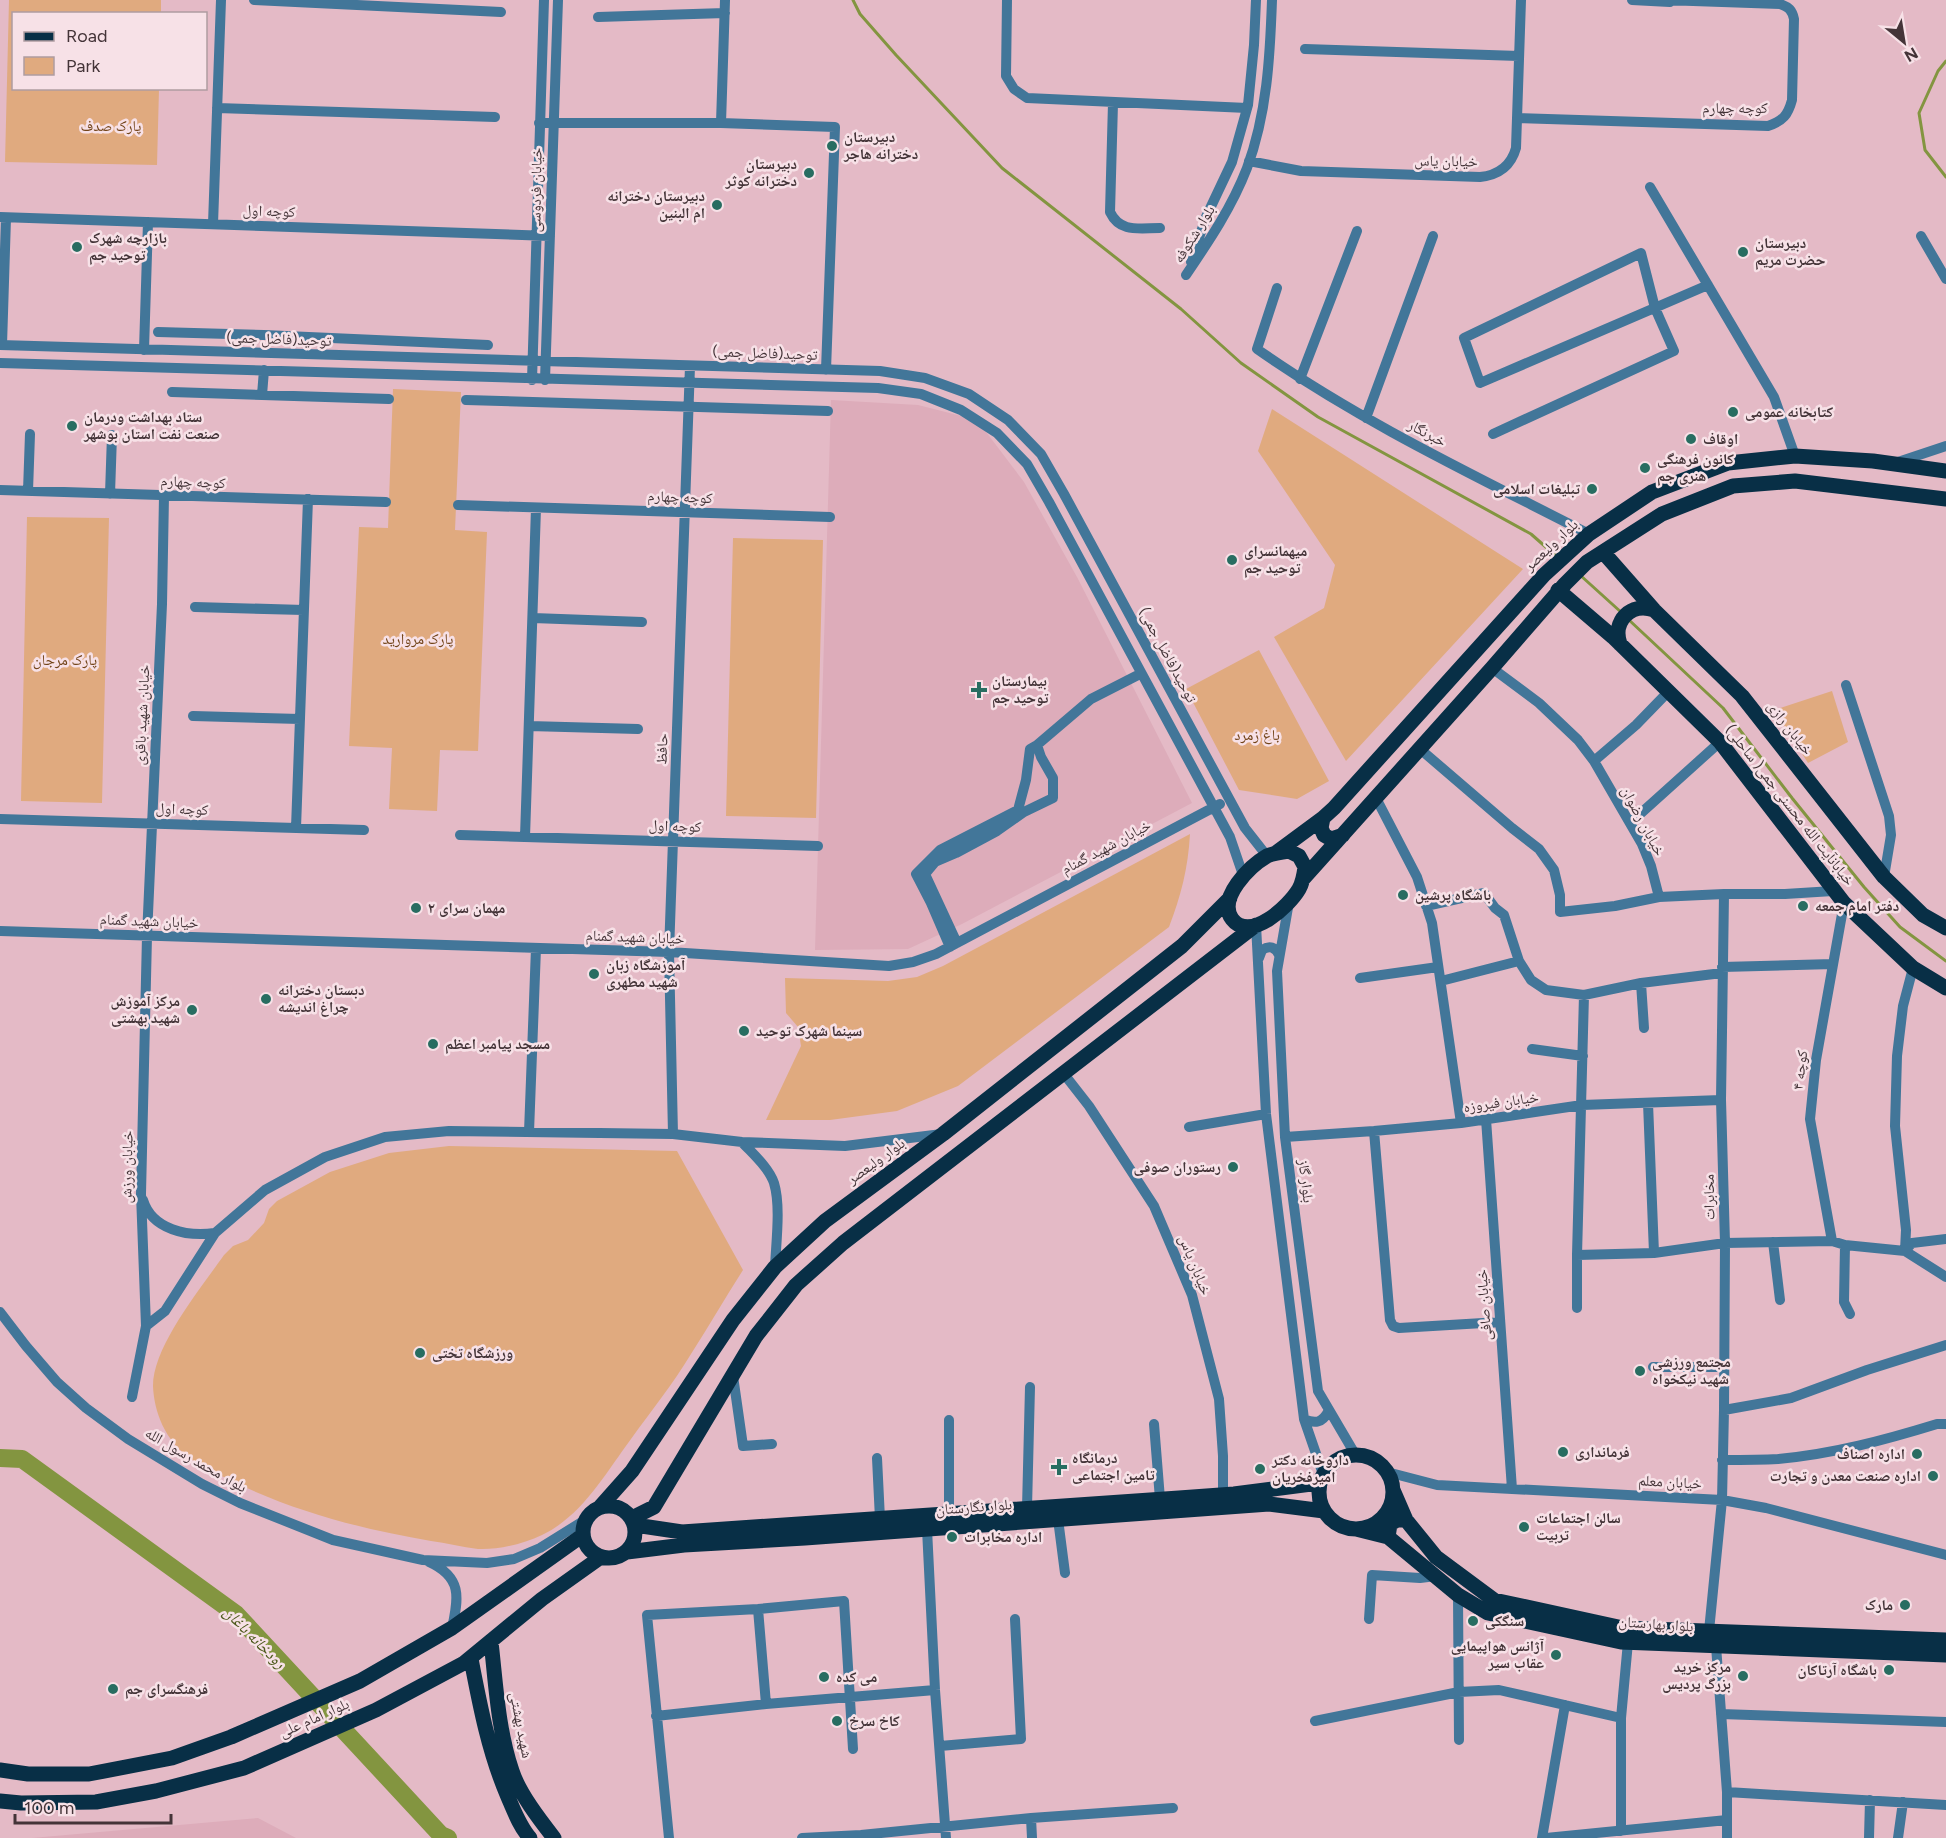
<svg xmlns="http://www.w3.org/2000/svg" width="1946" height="1838" font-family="Figtree,'Noto Naskh Arabic',sans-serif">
<rect width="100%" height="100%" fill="#e4bac6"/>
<path fill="#ddacba" d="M831 400 918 405 977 420 1024 482 1077 577 1192 803 962 924 908 949 815 950Z
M258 1818 296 1838H32L247 1819Z"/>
<path fill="#e0aa7f" d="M9 0H161V13L14 14V88L159 89 157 165 5 162Z
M393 389 461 392 455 530 487 532 478 751 440 750 437 811 389 809 392 748 349 746 359 527 388 528Z
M1272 409 1523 569 1346 761 1274 637 1324 608 1335 565 1258 451Z
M27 517 109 518 102 803 21 801Z
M733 538 823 540 816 818 726 816Z
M1259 650 1329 781 1297 799 1239 790 1186 689Z
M1832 691 1848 742 1808 763 1774 710Z
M1190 834C1188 869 1181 895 1169 927L958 1086 897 1111 830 1120H766L801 1046 798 1027 786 1013 785 978 888 981 917 977 943 966Z
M449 1146 677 1151 743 1270C725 1298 709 1326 691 1354 673 1384 651 1411 631 1439 605 1474 582 1516 542 1535 523 1544 498 1550 478 1549 462 1547 446 1543 431 1541 361 1529 292 1511 228 1479 214 1472 199 1466 187 1456 166 1440 154 1413 153 1386 153 1346 201 1288 224 1255L233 1246 248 1240 264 1223 269 1209 277 1201 330 1172 389 1153Z"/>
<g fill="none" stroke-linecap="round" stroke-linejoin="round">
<path stroke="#839540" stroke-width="3" d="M853 0 860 14 896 55 1002 168 1181 309 1241 363 1318 417 1531 534 1556 556
M1946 61 1938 71 1919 113 1925 150 1946 177
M1580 575 1622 613
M1629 620 1723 708 1792 798 1864 887 1900 927 1946 961"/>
<path stroke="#839540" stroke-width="18" d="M0 1458 22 1459 236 1614 441 1835 448 1838"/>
<path stroke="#427699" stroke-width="10" d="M254 0 501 12
M1007 0 1006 76 1014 89 1027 98 1247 108
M1632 0 1670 2
M598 17 725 13
M1305 49 1519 56
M1113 103 1110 212C1120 233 1139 228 1160 228
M217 108 495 117
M1517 118 1768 126C1783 121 1788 115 1792 100L1794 19C1792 10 1789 7 1780 4L1664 0
M539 123H721L835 127 826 370
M721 123 725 0
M1249 161 1301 171 1480 177C1499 175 1511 166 1516 148L1521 0
M1650 187 1774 397 1795 456
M0 217 550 236
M213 224 221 0
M1921 236 1946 279
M1191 262 1206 217 1232 162 1248 105 1254 45 1256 0
M1186 275C1209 241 1232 207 1247 168 1267 114 1270 57 1272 0
M1277 288 1257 349C1361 422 1476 476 1589 534
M158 332 264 335 488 345
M0 345 880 371 925 378 969 394 1008 420 1041 454 1064 494 1245 828 1267 856
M2 345 6 218
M144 350 148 222
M0 363 878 388 921 394 961 410 997 433 1027 464 1049 502 1230 837 1243 875
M1300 379 1357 231
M532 380 544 0
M545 380 558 0
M172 392 389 399
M262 395 264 370
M466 400 828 411
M1366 418 1433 236
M1493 434 1674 351 1655 308 1641 253 1464 338 1480 383 1708 285
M1895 463 1946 446
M0 490 386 502
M28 491 30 434
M110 494 112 435
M458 505 830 517
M195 607 304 610
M533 618 642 622
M1492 668 1539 703 1578 740 1594 761 1642 844 1651 866 1659 897
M1846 685 1889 816 1891 835 1884 877
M193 716 300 719
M529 726 638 729
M1420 749 1512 828 1539 849 1554 870 1560 895V912L1615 906 1659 897 1724 894H1785L1833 891
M1594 761 1636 725 1669 691
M1376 798 1417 877 1432 923 1461 1123
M0 819 364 830
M1630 823 1720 742
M296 828 308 499
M460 835 818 846
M525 837 536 508
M1289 902 1277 971 1285 1137 1318 1391 1355 1454
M1426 906 1484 893 1495 908 1504 915 1519 961
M1256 925 1266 1114 1304 1419 1323 1474
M0 931 669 952 889 966 913 962 936 954 1220 804
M957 943 925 874 935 862 956 853 997 831 1024 812 1053 798V778L1041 757 1037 745
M950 947 931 903 916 874 940 850 1018 810 1026 780 1030 749 1037 745 1091 699 1140 674
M1259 958 1262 950C1269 945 1276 947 1279 955
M1722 967 1833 964
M1360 978 1438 967
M1441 981 1519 961 1531 980 1546 990 1584 995 1641 983 1722 973
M1641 983 1644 1028
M1584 995 1577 1255 1654 1253 1725 1243 1832 1241 1845 1245 1905 1251 1946 1277
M1532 1049 1583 1056
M1064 1074 1089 1106 1154 1206 1192 1295 1219 1399 1223 1456V1495
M1648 1103 1654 1253
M1486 1119 1512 1489
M1189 1127 1266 1114
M1374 1131 1390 1320 1393 1326 1399 1328 1500 1322
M529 1132 536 948
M673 1134 669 952 690 366
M1285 1137 1374 1131 1461 1123 1582 1105 1721 1100
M742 1142C753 1154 769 1168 774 1183 781 1206 776 1243 775 1267
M143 1200C152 1230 188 1237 215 1233
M1832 1241 1810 1119 1816 1060 1844 903
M1773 1242 1780 1300
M1845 1245 1844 1302 1850 1314
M1905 1251 1906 1230 1895 1126 1897 1056 1903 1006 1913 968
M1905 1251 1912 1243 1946 1239
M1577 1308V1255
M0 1312 26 1346 57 1382 86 1408 128 1439 202 1484 240 1503 333 1540 423 1560 487 1563 514 1559 540 1548 585 1520
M146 1326 165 1311 215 1233 265 1190 325 1157 385 1137 449 1131 673 1134 742 1142 845 1146 942 1134
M1653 1367H1725
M733 1376 743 1446 772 1444
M132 1397 146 1326 141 1194 147 936 162 604 164 496
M1724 1410 1791 1398 1867 1370 1946 1345
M1304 1419C1315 1424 1322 1423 1328 1412
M949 1420V1513
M1154 1424 1160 1499
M877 1458 880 1519
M1722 1460C1741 1460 1760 1460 1778 1459 1833 1454 1885 1440 1937 1424H1946
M1387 1472 1437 1485 1722 1500 1766 1508 1946 1555
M1027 1508 1030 1387
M1058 1519 1065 1573
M927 1529 935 1690 946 1838
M429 1562C462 1577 459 1597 452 1628
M1458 1595 1459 1740
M758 1609 766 1704
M1369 1619 1372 1575 1420 1578 1436 1576
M1709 1631 1722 1500 1724 1410 1725 1243 1721 1100 1724 894
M1716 1646 1727 1792V1838
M1721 1714 1946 1722
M656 1716 766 1704 935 1690
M1315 1721 1459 1692 1499 1690 1621 1718
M940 1746 1021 1739 1015 1619
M1727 1792 1946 1805
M1031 1818 1032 1838
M1621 1831V1718L1628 1642
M669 1838 647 1615 758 1609 844 1601 853 1749
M802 1838 861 1835 1031 1818 1173 1808
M1542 1838 1565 1705
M1546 1838 1727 1820
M1869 1838 1870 1800
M1898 1838 1903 1802"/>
<path stroke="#082f46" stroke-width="15" d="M1603 552 1654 610 1742 696 1884 877 1923 915 1946 928
M1558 590 1613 637 1720 742 1844 903 1913 968 1946 988
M1620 644C1612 621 1631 602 1654 610
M1323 818 1321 828 1324 835 1331 839 1343 835
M1289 851 1299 856 1305 867C1304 875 1303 882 1299 889 1289 906 1250 943 1232 919 1217 898 1250 866 1267 856 1274 853 1281 852 1289 851Z
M1277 852 1323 818 1334 808 1544 575 1589 534 1652 492 1728 463 1795 456 1873 461 1946 471
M1303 879 1492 668 1565 584 1587 562 1662 514 1733 486 1795 481 1946 499
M1319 1492a37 37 0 1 1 74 0a37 37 0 1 1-74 0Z
M1393 1490 1406 1520 1436 1557 1494 1600 1623 1628 1946 1640
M583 1532a26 26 0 1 1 52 0a26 26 0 1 1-52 0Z
M600 1507 632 1471 733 1320 775 1267 825 1221 943 1134 1182 946 1230 898
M632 1518 654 1507 756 1336 796 1285 843 1243 1256 925
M635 1525 682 1532 1179 1498 1234 1494 1319 1483
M1356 1529 1388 1537 1458 1595 1488 1613 1621 1642 1946 1655
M1388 1537 1390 1524 1397 1520H1406
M627 1552 684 1545 805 1538 1269 1504 1324 1511
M491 1642C496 1685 498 1730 512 1771 519 1793 540 1820 554 1838
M471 1659C480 1706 489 1753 508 1797 514 1811 520 1827 530 1838
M0 1770 28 1774H89L172 1758 231 1737 360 1681 452 1628 583 1535
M0 1801 21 1803 96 1802 156 1791 244 1768 376 1710 464 1663 542 1599 601 1557"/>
</g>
<g fill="#286d61" stroke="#f7e1e7" stroke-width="2">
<circle cx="832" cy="146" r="6"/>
<circle cx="809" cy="173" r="6"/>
<circle cx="717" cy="205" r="6"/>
<circle cx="77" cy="247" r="6"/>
<circle cx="1743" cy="252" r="6"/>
<circle cx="1733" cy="412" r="6"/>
<circle cx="72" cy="426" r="6"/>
<circle cx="1691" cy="439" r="6"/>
<circle cx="1645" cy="468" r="6"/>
<circle cx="1592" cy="489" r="6"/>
<circle cx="1232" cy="560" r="6"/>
<path d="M976 681h6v6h6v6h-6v6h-6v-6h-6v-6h6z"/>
<circle cx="1403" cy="895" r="6"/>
<circle cx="1803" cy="906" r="6"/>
<circle cx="416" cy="908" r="6"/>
<circle cx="594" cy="974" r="6"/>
<circle cx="266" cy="999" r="6"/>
<circle cx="192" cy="1010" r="6"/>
<circle cx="744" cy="1031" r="6"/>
<circle cx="433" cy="1044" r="6"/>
<circle cx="1233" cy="1167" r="6"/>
<circle cx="420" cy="1353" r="6"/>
<circle cx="1640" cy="1371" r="6"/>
<circle cx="1563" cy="1452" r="6"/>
<circle cx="1917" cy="1454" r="6"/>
<path d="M1056 1458h6v6h6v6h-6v6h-6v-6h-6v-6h6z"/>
<circle cx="1260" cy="1469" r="6"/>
<circle cx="1933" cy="1476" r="6"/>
<circle cx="1524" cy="1527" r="6"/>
<circle cx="952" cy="1537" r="6"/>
<circle cx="1905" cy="1605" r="6"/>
<circle cx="1473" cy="1621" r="6"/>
<circle cx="1556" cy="1655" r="6"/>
<circle cx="1889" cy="1670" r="6"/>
<circle cx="1743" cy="1676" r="6"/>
<circle cx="824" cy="1677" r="6"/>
<circle cx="113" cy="1689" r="6"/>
<circle cx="837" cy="1721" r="6"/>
</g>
<g text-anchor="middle" stroke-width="5" stroke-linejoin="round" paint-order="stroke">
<g font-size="15" fill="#443438" stroke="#f7e1e7">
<text x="1735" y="113">کوچه چهارم</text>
<text transform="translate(1446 161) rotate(1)" y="5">خیابان یاس</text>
<text transform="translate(536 190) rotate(-89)" y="5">خیابان فردوسی</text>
<text transform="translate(269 211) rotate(2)" y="5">کوچه اول</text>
<text transform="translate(1194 234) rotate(-58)" y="5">بلوار شکوفه</text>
<text transform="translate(279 339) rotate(2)" y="5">توحید(فاضل جمی)</text>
<text transform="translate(765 353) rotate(2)" y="5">توحید(فاضل جمی)</text>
<text transform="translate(1427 433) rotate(28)" y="5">خبرنگار</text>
<text transform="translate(193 482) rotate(2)" y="5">کوچه چهارم</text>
<text transform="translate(680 497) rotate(2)" y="5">کوچه چهارم</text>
<text transform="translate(1551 545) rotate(-43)" y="5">بلوار ولیعصر</text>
<text transform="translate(1168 655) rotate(62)" y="5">توحید(فاضل جمی)</text>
<text transform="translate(142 715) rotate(-87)" y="5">خیابان شهید باقری</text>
<text transform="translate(1790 728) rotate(52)" y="5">خیابان رازی</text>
<text transform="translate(662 749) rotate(-88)" y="5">حافظ</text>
<text transform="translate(1790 805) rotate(52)" y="5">خیابانآیت الله محسنی جمی( ساحلی)</text>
<text transform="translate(182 809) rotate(2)" y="5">کوچه اول</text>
<text transform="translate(1643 821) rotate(62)" y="5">خیابان رضوان</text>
<text transform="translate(675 826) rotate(2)" y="5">کوچه اول</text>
<text transform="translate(1106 847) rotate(-28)" y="5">خیابان شهید گمنام</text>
<text transform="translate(149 921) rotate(2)" y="5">خیابان شهید گمنام</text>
<text transform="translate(635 937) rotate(2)" y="5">خیابان شهید گمنام</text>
<text transform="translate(1800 1070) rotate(-83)" y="5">کوچه ۴</text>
<text transform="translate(1501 1102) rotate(-8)" y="5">خیابان فیروزه</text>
<text transform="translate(876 1161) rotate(-36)" y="5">بلوار ولیعصر</text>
<text transform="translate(127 1167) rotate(-89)" y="5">خیابان ورزش</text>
<text transform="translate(1306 1181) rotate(83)" y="5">بلوار گاز</text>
<text transform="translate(1709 1197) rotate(-91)" y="5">مخابرات</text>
<text transform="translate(1195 1265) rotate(68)" y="5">خیابان یاس</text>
<text transform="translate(1484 1305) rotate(-94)" y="5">خیابان صافی</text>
<text transform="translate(196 1460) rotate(30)" y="5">بلوار محمد رسول الله</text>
<text transform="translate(1670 1482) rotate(3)" y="5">خیابان معلم</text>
<text transform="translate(974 1507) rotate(-4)" y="5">بلوار نگارستان</text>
<text transform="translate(1656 1624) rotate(4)" y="5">بلوار بهارستان</text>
<text transform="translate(314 1718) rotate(-24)" y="5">بلوار امام علی</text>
<text transform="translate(521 1725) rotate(79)" y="5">شهید بهشتی</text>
</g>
<g font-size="15" fill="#734419" stroke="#f7e1e7">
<text x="111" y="131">پارک صدف</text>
<text x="418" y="644">پارک مروارید</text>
<text x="65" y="665">پارک مرجان</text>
<text x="1257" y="740">باغ زمرد</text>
</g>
<g font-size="15" font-weight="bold" fill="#443438" stroke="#f7e1e7" text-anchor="start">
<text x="844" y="142">دبیرستان<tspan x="844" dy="17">دخترانه هاجر</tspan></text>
<text x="797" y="169" text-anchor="end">دبیرستان<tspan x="797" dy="17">دخترانه کوثر</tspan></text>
<text x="705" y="201" text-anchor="end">دبیرستان دخترانه<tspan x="705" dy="17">ام البنین</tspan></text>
<text x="89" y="243">بازارچه شهرک<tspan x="89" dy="17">توحید جم</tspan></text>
<text x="1755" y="248">دبیرستان<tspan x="1755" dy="17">حضرت مریم</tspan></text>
<text x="1745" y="417">کتابخانه عمومی</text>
<text x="84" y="422">ستاد بهداشت ودرمان<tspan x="84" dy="17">صنعت نفت استان بوشهر</tspan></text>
<text x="1703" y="444">اوقاف</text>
<text x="1657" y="464">کانون فرهنگی<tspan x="1657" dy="17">هنری جم</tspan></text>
<text x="1580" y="494" text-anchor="end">تبلیغات اسلامی</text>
<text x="1244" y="556">میهمانسرای<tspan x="1244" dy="17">توحید جم</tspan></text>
<text x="992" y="686">بیمارستان<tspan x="992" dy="17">توحید جم</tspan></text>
<text x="1415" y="900">باشگاه پرشین</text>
<text x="1815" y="911">دفتر امام جمعه</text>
<text x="428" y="913">مهمان سرای ۲</text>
<text x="606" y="970">آموزشگاه زبان<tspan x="606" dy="17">شهید مطهری</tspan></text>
<text x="278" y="995">دبستان دخترانه<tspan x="278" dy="17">چراغ اندیشه</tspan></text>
<text x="180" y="1006" text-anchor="end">مرکز آموزش<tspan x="180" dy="17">شهید بهشتی</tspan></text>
<text x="756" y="1036">سینما شهرک توحید</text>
<text x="445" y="1049">مسجد پیامبر اعظم</text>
<text x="1221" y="1172" text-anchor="end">رستوران صوفی</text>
<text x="432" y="1358">ورزشگاه تختی</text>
<text x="1652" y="1367">مجتمع ورزشی<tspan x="1652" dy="17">شهید نیکخواه</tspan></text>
<text x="1575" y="1457">فرمانداری</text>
<text x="1905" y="1459" text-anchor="end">اداره اصناف</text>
<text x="1072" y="1463">درمانگاه<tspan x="1072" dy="17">تامین اجتماعی</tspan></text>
<text x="1272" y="1465">داروخانه دکتر<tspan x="1272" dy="17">امیرفخریان</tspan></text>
<text x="1921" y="1481" text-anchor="end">اداره صنعت معدن و تجارت</text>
<text x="1536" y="1523">سالن اجتماعات<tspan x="1536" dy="17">تربیت</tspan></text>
<text x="964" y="1542">اداره مخابرات</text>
<text x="1893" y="1610" text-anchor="end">مارک</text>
<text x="1485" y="1626">سنگکی</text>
<text x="1544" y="1651" text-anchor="end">آژانس هواپیمایی<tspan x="1544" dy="17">عقاب سیر</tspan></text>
<text x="1731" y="1672" text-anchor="end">مرکز خرید<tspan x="1731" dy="17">بزرگ پردیس</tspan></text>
<text x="1877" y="1675" text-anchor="end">باشگاه آرتاکان</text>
<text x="836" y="1682">می کده</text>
<text x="125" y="1694">فرهنگسرای جم</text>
<text x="849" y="1726">کاخ سرخ</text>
</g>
<g font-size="16" font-style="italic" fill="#4d591c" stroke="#f7e1e7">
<text transform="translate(255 1637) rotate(45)" y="6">رودخانه باغان</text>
</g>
</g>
<rect x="12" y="12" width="195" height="78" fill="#f7e1e7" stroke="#af9ca1" stroke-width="1.5"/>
<rect x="24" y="32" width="30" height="9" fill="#082f46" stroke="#af9ca1" stroke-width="1.5"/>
<text x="66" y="42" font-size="18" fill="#443438">Road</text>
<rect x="24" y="57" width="30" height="18" fill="#e0aa7f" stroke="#af9ca1" stroke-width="1.5"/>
<text x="66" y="72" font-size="18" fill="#443438">Park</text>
<g transform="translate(1904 42) rotate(150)" stroke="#f7e1e7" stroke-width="4.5" paint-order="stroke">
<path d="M0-4.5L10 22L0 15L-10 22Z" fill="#443438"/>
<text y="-9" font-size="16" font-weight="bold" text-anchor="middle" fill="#443438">N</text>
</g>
<path d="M15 1814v9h156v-9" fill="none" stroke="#443438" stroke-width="3"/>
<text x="24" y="1814" font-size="18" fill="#443438" stroke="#f7e1e7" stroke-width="4.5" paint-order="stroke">100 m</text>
</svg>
